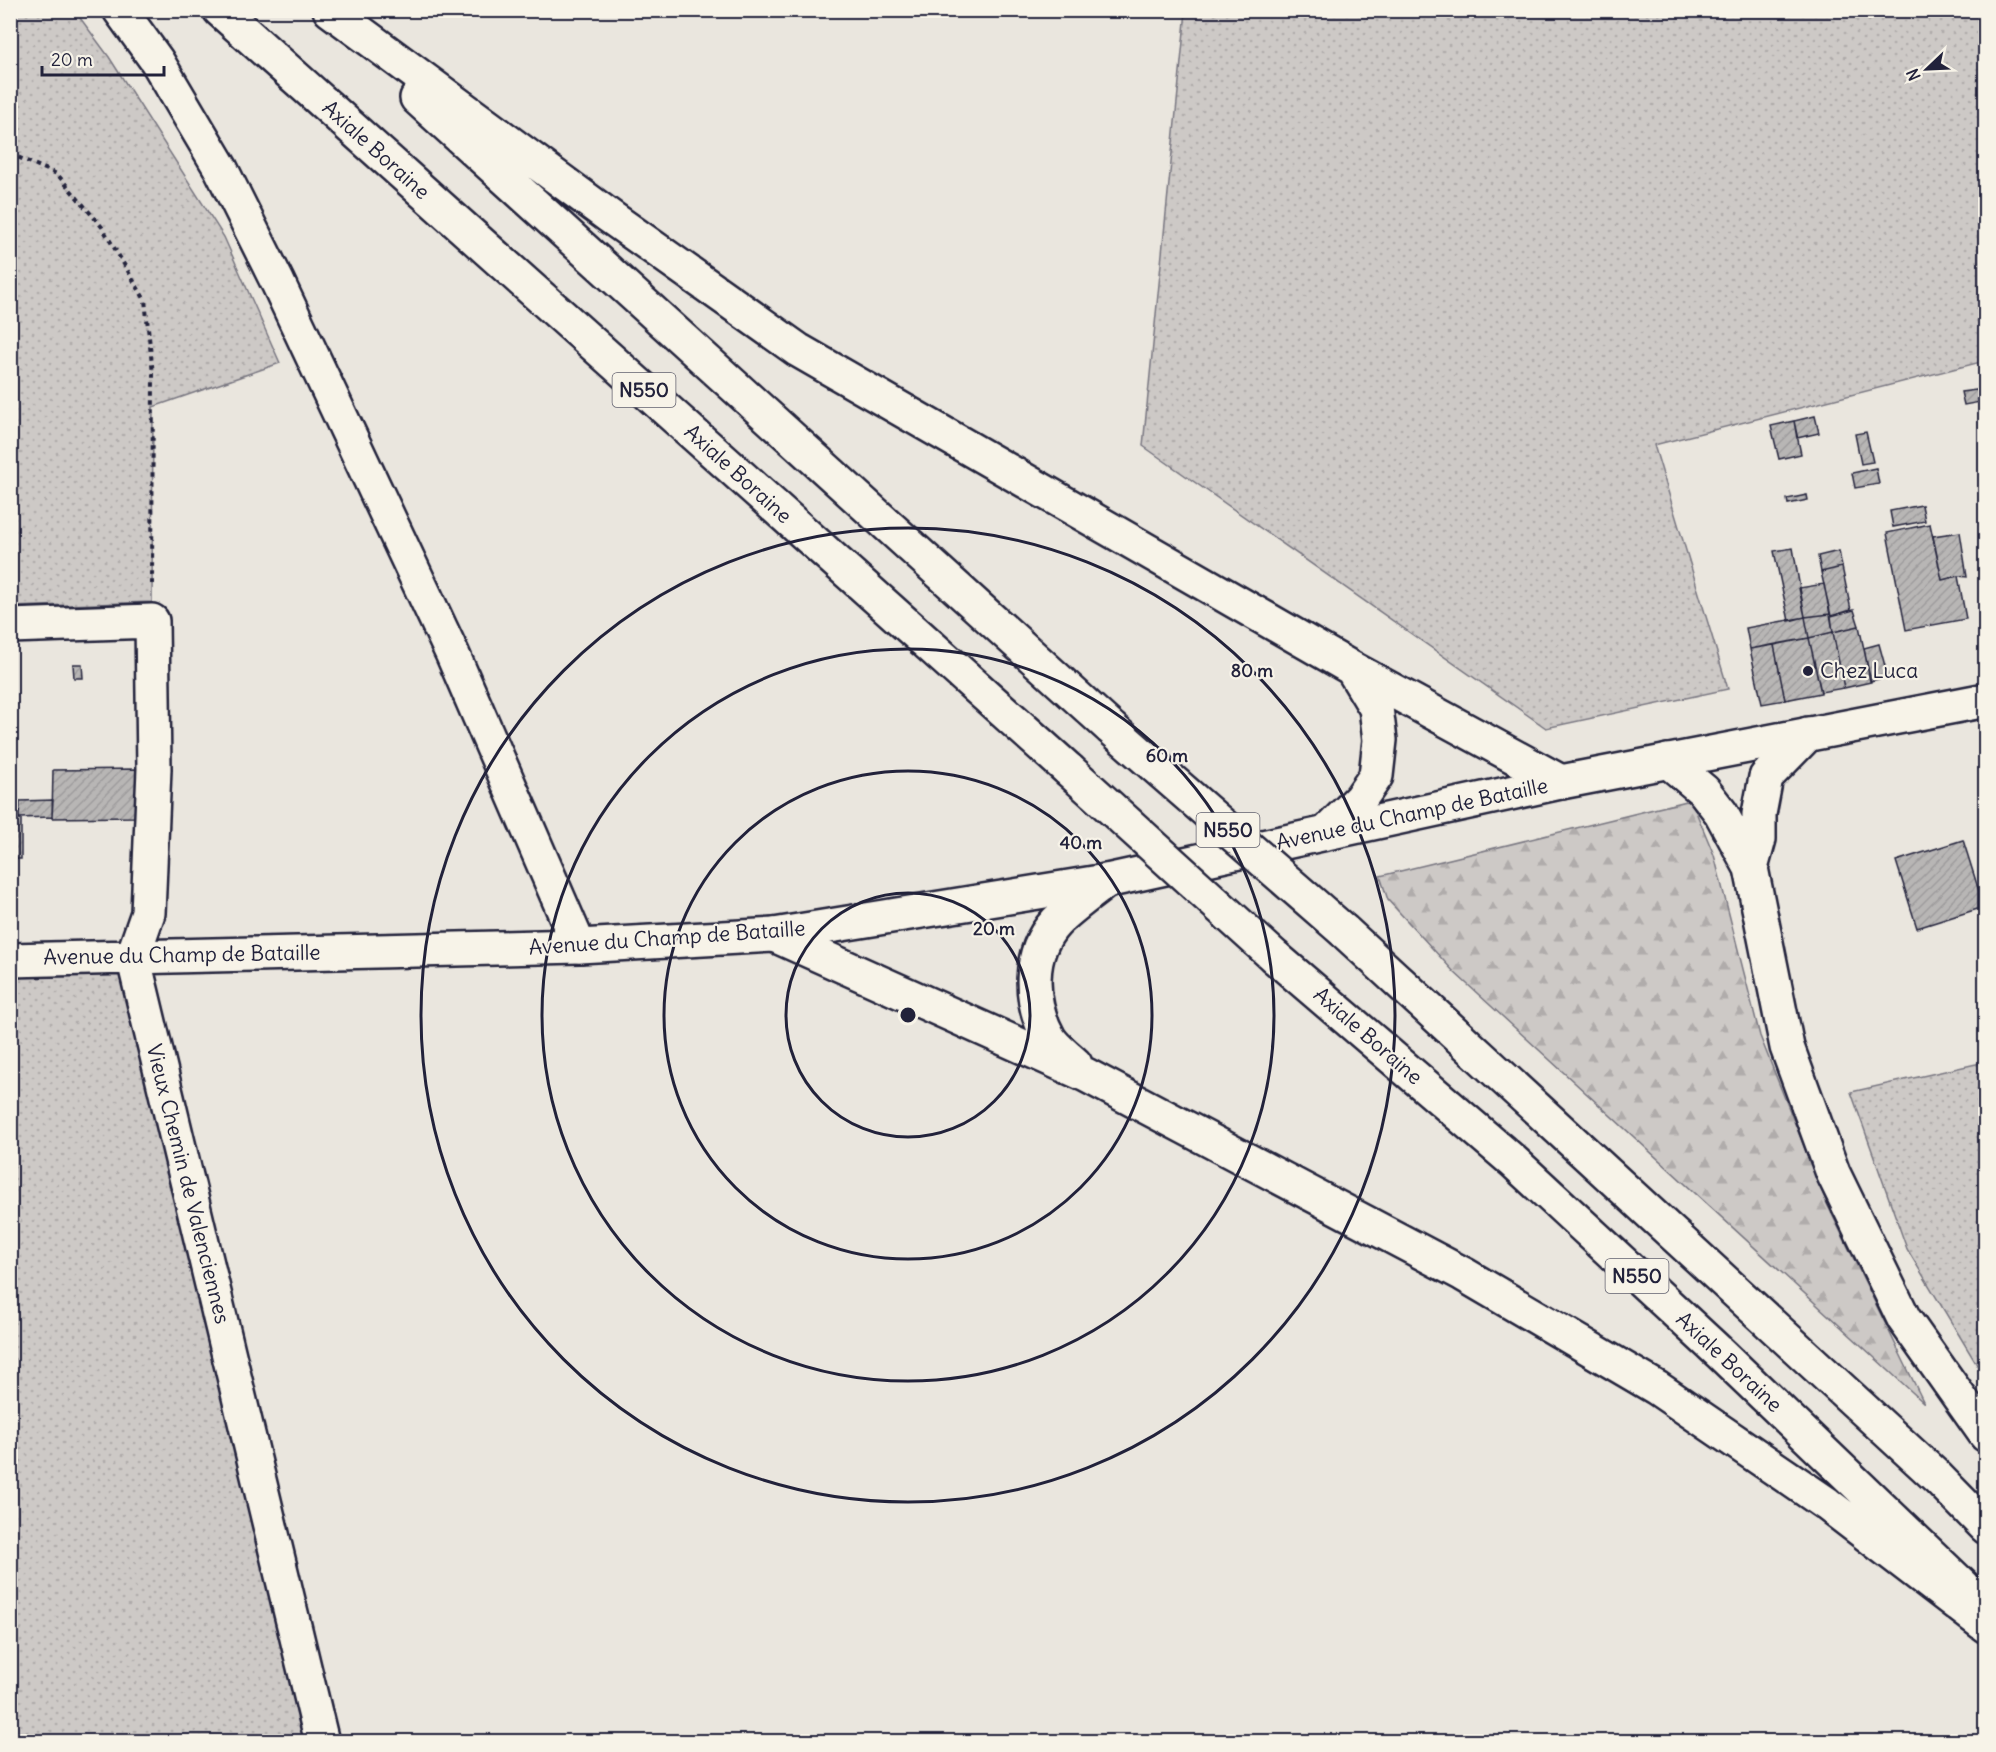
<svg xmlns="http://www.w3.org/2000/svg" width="1996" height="1752" font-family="Delius,sans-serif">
<defs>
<pattern id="grass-dots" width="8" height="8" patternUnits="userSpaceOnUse" patternTransform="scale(1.5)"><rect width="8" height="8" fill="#cdc9c6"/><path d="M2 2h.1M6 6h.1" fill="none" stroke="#b0acab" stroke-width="1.8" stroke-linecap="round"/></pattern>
<pattern id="forest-firs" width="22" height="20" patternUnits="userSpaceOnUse" patternTransform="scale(1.5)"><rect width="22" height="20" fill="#cdc9c6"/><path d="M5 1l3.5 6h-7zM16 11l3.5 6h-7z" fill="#b0acab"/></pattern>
<pattern id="building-hatch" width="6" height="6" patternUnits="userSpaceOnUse" patternTransform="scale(1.5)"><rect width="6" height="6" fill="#b8b6b5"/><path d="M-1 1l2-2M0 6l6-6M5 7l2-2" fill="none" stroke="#9e9c9d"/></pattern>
</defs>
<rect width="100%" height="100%" fill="#eae6de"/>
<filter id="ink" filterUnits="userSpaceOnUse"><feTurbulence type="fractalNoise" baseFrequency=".0167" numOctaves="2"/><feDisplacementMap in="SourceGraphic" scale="12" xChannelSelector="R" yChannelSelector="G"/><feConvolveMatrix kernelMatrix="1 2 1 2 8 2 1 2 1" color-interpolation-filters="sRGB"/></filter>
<g filter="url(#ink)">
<path fill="url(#grass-dots)" stroke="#787680" stroke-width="1.5" d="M10 11H75L109 57 224 237 280 363 153 407 152 602 11 607Z
M1186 11H1985V361L1654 445 1728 689 1546 728 1143 446Z
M133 956 322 1741H11L10 960Z
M1985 1062H1986L1985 1378 1907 1249 1851 1092Z"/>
<path fill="url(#forest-firs)" stroke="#787680" stroke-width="1.5" d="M1691 800 1714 855 1760 1036 1827 1204 1924 1403 1454 972 1388 900 1380 876Z"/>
<path fill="url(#building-hatch)" stroke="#22223b" stroke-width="1.5" d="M1984 389 1986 401 1964 405 1961 392Z
M1815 416 1819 433 1797 438 1794 421Z
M1794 421 1801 454 1779 459 1771 426Z
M1866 432 1873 462 1861 464 1855 434Z
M1876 468 1879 484 1855 488 1852 473Z
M1807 495 1808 500 1788 504 1787 499Z
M1922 505 1925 521 1893 527 1890 511Z
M1930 524 1942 580 1958 576 1966 619 1906 630 1887 533Z
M1960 532 1967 577 1958 576 1942 580 1933 536Z
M1793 548 1805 617 1789 621 1774 551Z
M1839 551 1842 567 1821 572 1818 556Z
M1842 567 1851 610 1831 616 1821 572Z
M1824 584 1830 614 1805 617 1799 588Z
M1854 610 1859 626 1833 632 1831 616Z
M1830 614 1833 632 1809 638 1805 617Z
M1805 617 1809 638 1750 649 1746 628Z
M1859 626 1871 682 1844 688 1833 632Z
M1833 632 1844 688 1821 692 1809 638Z
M1809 638 1821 693 1785 700 1774 645Z
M1879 644 1888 677 1870 681 1864 648Z
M1774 645 1785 700 1762 704 1750 649Z
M73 664H82L83 678H74Z
M137 769 136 817 52 818 53 770Z
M53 800 52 817 19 818 20 801Z
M10 819H21V859H10Z
M1963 840 1984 907 1917 928 1896 861Z"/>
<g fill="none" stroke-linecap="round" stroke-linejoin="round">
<g stroke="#22223b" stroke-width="38">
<path id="minor" d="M10 626 152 621 154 769 148 913 133 956 322 1742
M10 960 579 946 774 935 1106 881 1561 782 1986 700"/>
</g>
<g stroke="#22223b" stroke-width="38">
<path id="highway" d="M120 10 157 61 221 169 278 283 452 653 579 946
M220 10 1069 770
M330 10 609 216 798 350 1353 669 1561 782
M417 98 1111 728
M1668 761 1704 791 1721 813 1751 868 1787 1047 1833 1173 1904 1319 1986 1435
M1327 832 1360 799 1376 776 1380 740 1376 708 1353 670
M1751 868 1759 839V814L1766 777 1808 734
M1344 931 1938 1478 1986 1527
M774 935 1086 1075 1463 1274 1657 1388 1827 1504 1986 1626
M1275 957 1513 1161 1720 1353 1964 1587
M1075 1064C1067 1056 1055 1048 1049 1038 1029 1002 1027 953 1056 922 1071 907 1090 894 1106 881"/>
</g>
<path stroke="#22223b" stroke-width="4" stroke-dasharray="4.5 4.5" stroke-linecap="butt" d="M10 158 15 156 57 174 102 227 145 300 153 374 152 584"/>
<use href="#minor" stroke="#f7f3e8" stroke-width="33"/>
<use href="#highway" stroke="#f7f3e8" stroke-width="33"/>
<g stroke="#22223b" stroke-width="38" stroke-linecap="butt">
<path id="highway-bridge" d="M1111 728 1344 931
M1069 770 1275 957"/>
</g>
<use href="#highway-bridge" stroke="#f7f3e8" stroke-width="33"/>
</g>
</g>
<g fill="none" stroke="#22223b" stroke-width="3">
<circle cx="908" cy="1015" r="122"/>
<circle cx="908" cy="1015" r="244"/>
<circle cx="908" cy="1015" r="366"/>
<circle cx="908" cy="1015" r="487"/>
</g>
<circle fill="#22223b" stroke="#f7f3e8" stroke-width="2" cx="1808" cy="671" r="6"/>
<g text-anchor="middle" stroke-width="4.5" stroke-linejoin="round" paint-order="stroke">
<g fill="#f7f3e8" stroke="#62616f" stroke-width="1.5">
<rect x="612.5" y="373" width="63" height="34" rx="4.5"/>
<rect x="1196.5" y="813" width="63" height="34" rx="4.5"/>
<rect x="1605.5" y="1259" width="63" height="34" rx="4.5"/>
</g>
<g font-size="20" font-weight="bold" fill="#22223b">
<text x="644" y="397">N550</text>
<text x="1228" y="837">N550</text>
<text x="1637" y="1283">N550</text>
</g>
<g font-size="21" fill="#22223b" stroke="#f7f3e8">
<text transform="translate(376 150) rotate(42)" y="7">Axiale Boraine</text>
<text transform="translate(738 474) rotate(42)" y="7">Axiale Boraine</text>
<text transform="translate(1412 814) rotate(-12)" y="7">Avenue du Champ de Bataille</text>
<text transform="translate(667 938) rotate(-4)" y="7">Avenue du Champ de Bataille</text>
<text transform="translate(182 955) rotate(-1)" y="7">Avenue du Champ de Bataille</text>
<text transform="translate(1368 1036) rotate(41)" y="7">Axiale Boraine</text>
<text transform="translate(188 1184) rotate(76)" y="7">Vieux Chemin de Valenciennes</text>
<text transform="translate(1729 1362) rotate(43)" y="7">Axiale Boraine</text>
</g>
<g font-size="21" fill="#22223b" stroke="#f7f3e8" text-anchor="start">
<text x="1820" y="678">Chez Luca</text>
</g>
</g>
<circle cx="908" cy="1015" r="9" fill="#22223b" stroke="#f7f3e8" stroke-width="3"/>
<g font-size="18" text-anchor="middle" font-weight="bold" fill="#22223b" stroke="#f7f3e8" stroke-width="4.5" stroke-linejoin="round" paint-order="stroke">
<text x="1252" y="677">80 m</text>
<text x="1167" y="762">60 m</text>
<text x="1081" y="849">40 m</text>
<text x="994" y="935">20 m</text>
</g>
<rect width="1996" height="1752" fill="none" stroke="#f7f3e8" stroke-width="36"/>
<rect x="18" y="18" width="1960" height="1716" fill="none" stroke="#22223b" stroke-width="2" filter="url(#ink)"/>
<g transform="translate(1927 69) rotate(247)" stroke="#f7f3e8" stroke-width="4.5" paint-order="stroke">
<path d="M0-4.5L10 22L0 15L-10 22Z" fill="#22223b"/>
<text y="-9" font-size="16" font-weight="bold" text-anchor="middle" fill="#22223b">N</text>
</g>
<path d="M42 66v9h122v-9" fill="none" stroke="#22223b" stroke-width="3"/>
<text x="51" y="66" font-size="18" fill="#22223b" stroke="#f7f3e8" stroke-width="4.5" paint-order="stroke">20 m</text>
</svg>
